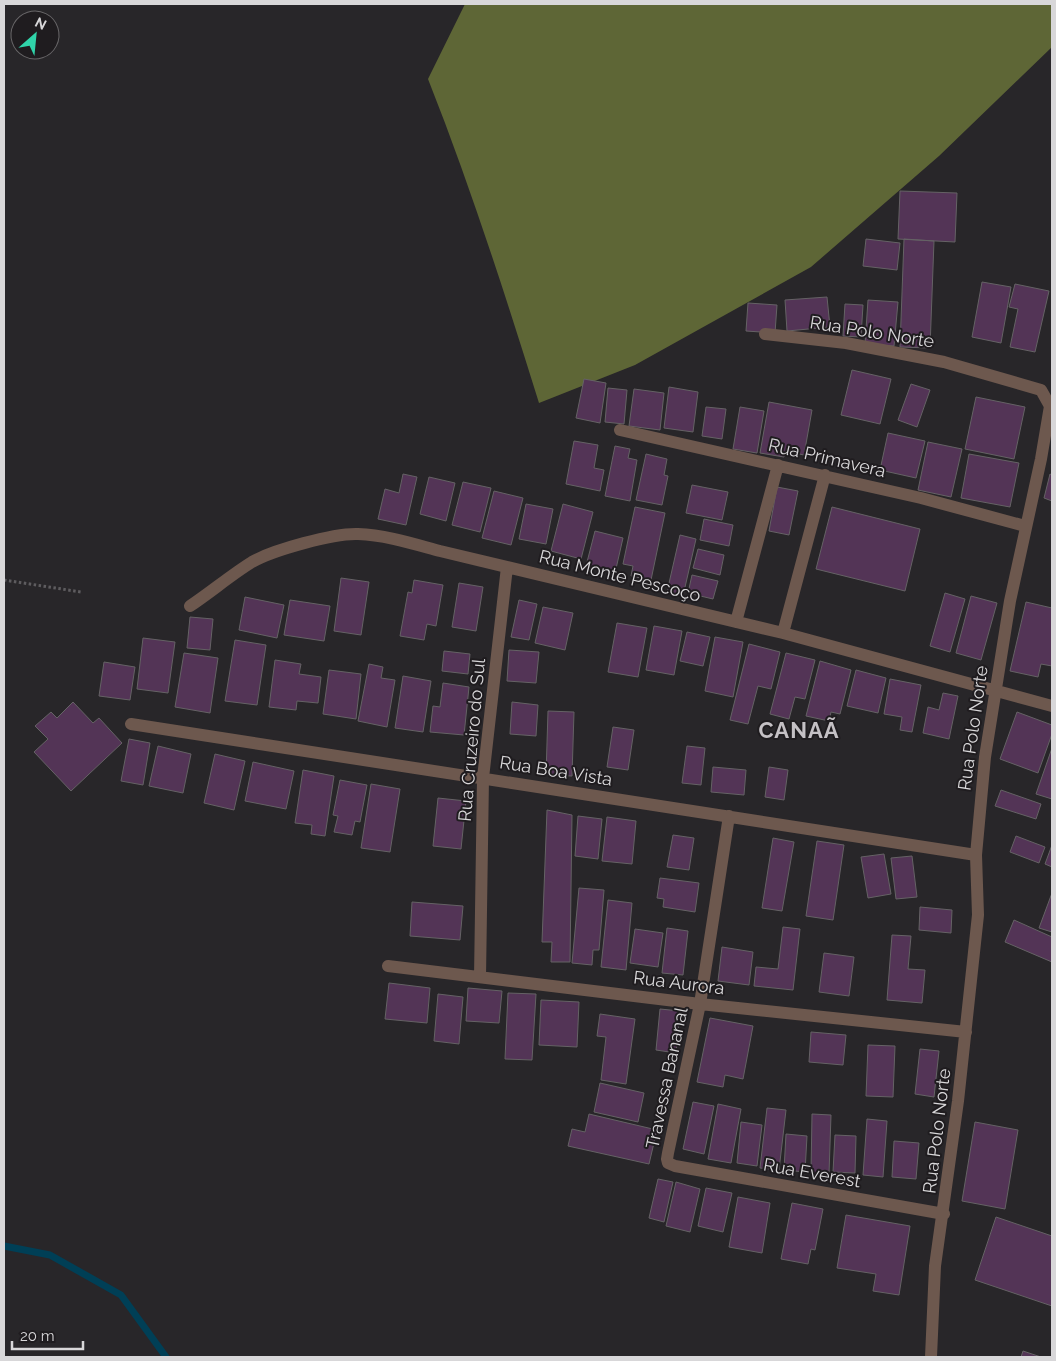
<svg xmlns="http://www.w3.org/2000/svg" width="1056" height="1361" font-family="Raleway,sans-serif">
<rect width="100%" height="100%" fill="#282629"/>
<path fill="#5e6636" d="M465 4H1052V47L939 156 811 267 635 365 539 403C505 294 470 185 428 79Z"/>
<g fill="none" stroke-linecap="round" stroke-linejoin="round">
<path stroke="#003f56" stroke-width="7" d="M4 1246 50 1255 121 1295 166 1357"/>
</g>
<path fill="#533456" stroke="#656265" d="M900 191 957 193 955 242 898 239Z
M866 239 900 243 897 270 863 266Z
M904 239 934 241 930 348 900 347Z
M982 282 1011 287 1001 343 972 337Z
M1015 284 1049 291 1035 352 1010 347 1018 309 1009 307Z
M827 297 830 327 787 331 785 300Z
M868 300 898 302 894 346 865 344Z
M748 303 777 305 775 333 746 331Z
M845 304 863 305 861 337 843 336Z
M852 370 891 379 880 424 841 415Z
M584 379 606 383 600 423 576 418Z
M911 384 930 390 917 427 898 420Z
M669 387 698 392 693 432 664 428Z
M608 388 627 390 624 424 605 422Z
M634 389 664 393 660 430 629 426Z
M976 397 1025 407 1014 459 965 449Z
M769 402 812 410 804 455 785 451 784 457 760 453Z
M706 407 726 409 722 439 702 436Z
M740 407 764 411 757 453 733 449Z
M888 433 925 441 916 478 880 470Z
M574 441 598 445 594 468 604 470 600 491 566 484Z
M928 442 962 449 951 497 918 490Z
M615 446 630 449 628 458 637 460 630 501 605 496Z
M646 454 667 459 664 475 668 476 662 505 636 500Z
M969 454 1019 463 1010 507 961 498Z
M403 474 417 477 406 525 378 519 385 489 399 493Z
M1050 474 1052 475V501L1044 498Z
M429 477 455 483 446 521 420 514Z
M463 482 491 488 480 532 452 525Z
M692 485 728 492 722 520 686 513Z
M777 487 798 491 789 535 769 531Z
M494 491 523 498 511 545 482 538Z
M526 504 553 509 546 544 519 539Z
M563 504 593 512 581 559 551 551Z
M635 507 665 513 651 580 631 576 633 566 623 564Z
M832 507 920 529 905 591 816 569Z
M704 519 733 525 729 546 700 540Z
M595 531 623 538 615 573 586 566Z
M680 535 696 539 683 596 667 592Z
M698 549 724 555 720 575 693 568Z
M692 575 718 581 713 599 688 593Z
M341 578 369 582 361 635 334 631Z
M414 580 443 585 436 626 427 624 424 640 400 636 408 592 412 593Z
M459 583 483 587 476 631 452 627Z
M945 593 965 599 950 652 930 646Z
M971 596 997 603 981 660 956 653Z
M245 597 284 605 277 638 239 630Z
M290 600 330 606 324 641 284 635Z
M519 600 537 604 529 640 511 637Z
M1026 602 1052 608V666L1041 664 1038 677 1010 671Z
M543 607 573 613 565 650 535 643Z
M190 617 213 619 210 650 187 648Z
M617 623 647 628 638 677 608 672Z
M654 626 682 631 674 675 646 670Z
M687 632 710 637 703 666 680 661Z
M715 637 743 642 733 697 705 691Z
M143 638 175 642 168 693 137 689Z
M235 640 266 645 257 705 225 701Z
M749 644 780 652 771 689 758 686 748 724 730 720Z
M509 650 539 652 536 683 507 681Z
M444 651 470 654 468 674 442 671Z
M184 653 218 658 210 713 175 707Z
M786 653 815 660 805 699 795 697 789 719 770 714Z
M275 660 301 664 299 674 321 677 318 703 297 701 296 710 269 707Z
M820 661 851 670 840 714 831 712 829 721 806 716Z
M104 662 135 667 130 700 99 696Z
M369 664 383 667 381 678 395 680 387 727 358 721Z
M329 670 361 674 356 719 323 714Z
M856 670 886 678 878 713 847 706Z
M403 676 431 681 423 732 395 728Z
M890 679 921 685 912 732 900 730 902 717 884 714Z
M443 683 469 687 464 735 430 732 433 706 440 707Z
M943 693 958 696 949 739 923 733 928 707 939 710Z
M73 702 93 723 99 718 122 743 71 791 34 752 48 739 35 726 51 712 57 718Z
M512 702 538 705 536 736 510 734Z
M548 711 574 712 572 776 546 775Z
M1017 712 1052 725V734L1038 773 1000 759Z
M613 727 634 730 628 770 607 767Z
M129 739 150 743 143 785 121 781Z
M158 746 191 754 183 793 149 786Z
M687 746 705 748 701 785 682 783Z
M1052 748V799L1036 794Z
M215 754 245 761 234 810 204 803Z
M253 762 294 771 286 809 245 801Z
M713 767 746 770 744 795 711 792Z
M769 767 788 770 784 800 765 797Z
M303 770 334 776 325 836 311 834 312 825 295 823Z
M340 780 367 785 360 822 355 821 352 835 334 832 338 816 333 815Z
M371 784 400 789 390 852 361 848Z
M1001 790 1041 804 1036 819 995 806Z
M438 798 466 801 461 849 433 846Z
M547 810 572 815 570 962H551L552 942H542Z
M578 816 602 819 598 859 575 856Z
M607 817 636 821 632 864 602 861Z
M673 835 694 838 689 870 667 867Z
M1016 836 1045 847 1039 863 1010 852Z
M773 838 794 842 782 911 762 908Z
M817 841 844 845 833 920 806 916Z
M1052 845V867L1045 864Z
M884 854 891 894 868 898 861 857Z
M912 856 917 897 896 899 891 858Z
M660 878 699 883 695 912 663 907 664 899 657 898Z
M579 888 604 890 599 950H593L592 965 572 963Z
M1052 893V932L1039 928Z
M608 900 632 903 626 970 601 967Z
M412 902 463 906 460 940 410 936Z
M920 907 952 910 951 933 919 930Z
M1014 920 1052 937V962L1005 942Z
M783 927 800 929 793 990 754 986 756 967 778 969Z
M667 928 688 931 683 975 662 973Z
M635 929 663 933 658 967 630 963Z
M892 935 911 936 908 969 925 970 922 1003 887 1000Z
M722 947 753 952 749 985 718 981Z
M824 953 854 957 849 996 819 992Z
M389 983 430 988 427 1023 385 1019Z
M468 988 502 991 499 1023 466 1021Z
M508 993 536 994 532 1060 505 1059Z
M438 994 463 997 459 1044 434 1041Z
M541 1000 579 1002 577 1047 539 1045Z
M660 1009 680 1011 676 1053 656 1050Z
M600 1014 635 1019 626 1084 601 1080 606 1037 597 1036Z
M710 1018 753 1026 743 1079 725 1075 723 1087 697 1082Z
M811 1032 846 1035 843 1065 809 1062Z
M868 1045 895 1046 893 1097 866 1096Z
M920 1049 939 1051 934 1097 915 1094Z
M600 1083 644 1093 638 1122 594 1112Z
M693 1102 714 1106 704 1154 683 1149Z
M718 1104 741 1109 731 1163 708 1159Z
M767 1108 786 1110 779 1170 760 1168Z
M589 1114 657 1130 649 1164 568 1146 572 1129 585 1132Z
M812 1114 831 1115 829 1174 811 1173Z
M867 1119 887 1121 883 1177 863 1175Z
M741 1122 762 1125 757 1166 737 1163Z
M975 1122 1018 1130 1005 1209 962 1201Z
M786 1134 807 1136 805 1172 784 1170Z
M835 1135 856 1136 855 1173 833 1172Z
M894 1141 919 1143 916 1179 892 1177Z
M658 1179 673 1182 664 1222 649 1218Z
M676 1182 700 1189 690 1232 666 1226Z
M706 1188 732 1193 723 1232 698 1226Z
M738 1197 770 1203 762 1253 729 1247Z
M792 1203 823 1209 815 1250 811 1249 808 1264 781 1259Z
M846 1215 910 1226 899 1295 873 1291 876 1274 837 1268Z
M996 1217 1052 1236V1306L975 1280Z
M1023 1351 1041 1357H1021Z"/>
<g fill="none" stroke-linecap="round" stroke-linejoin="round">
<path stroke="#5e5c5f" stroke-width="3" stroke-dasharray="2.5 2.5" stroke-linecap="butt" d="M4 580 81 592"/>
<path stroke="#6d584e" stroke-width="12" d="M765 334 846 343 944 362 1041 390 1050 406 1041 459 1010 601 985 757 976 855 978 915 958 1101 935 1266 931 1357
M620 430 921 498 1025 526
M190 606C211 592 231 575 252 562 273 550 334 533 358 534 386 535 414 544 440 551L783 633 1052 706
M736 622 778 465
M783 633 825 475
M131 724 976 855
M729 816 700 1004 668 1153 667 1159 668 1163 675 1166 944 1214
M388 966 700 1004 966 1032
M480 977 483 778 507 567"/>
</g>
<g text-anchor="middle" stroke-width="4" stroke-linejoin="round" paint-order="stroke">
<g font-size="18" fill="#d8d7d9" stroke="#1f1c1f">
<text transform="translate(872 332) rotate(9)" y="6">Rua Polo Norte</text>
<text transform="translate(827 458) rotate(13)" y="6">Rua Primavera</text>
<text transform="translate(620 576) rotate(14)" y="6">Rua Monte Pescoço</text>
<text transform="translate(973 728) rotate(-82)" y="6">Rua Polo Norte</text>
<text transform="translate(472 740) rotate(-85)" y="6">Rua Cruzeiro do Sul</text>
<text transform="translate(556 771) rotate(9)" y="6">Rua Boa Vista</text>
<text transform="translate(679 983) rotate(7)" y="6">Rua Aurora</text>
<text transform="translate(667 1078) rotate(-78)" y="6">Travessa Bananal</text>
<text transform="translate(937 1131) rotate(-83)" y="6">Rua Polo Norte</text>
<text transform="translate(812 1173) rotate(10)" y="6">Rua Everest</text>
</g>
<g font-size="22" font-weight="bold" letter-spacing="1" fill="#c4c0c4" stroke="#1f1c1f">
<text x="799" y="738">CANAÃ</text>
</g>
</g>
<rect width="1056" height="1361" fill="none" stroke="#d8d7d9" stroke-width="10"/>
<g transform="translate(35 35) rotate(27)"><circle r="24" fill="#1f1c1f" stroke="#696769"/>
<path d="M0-4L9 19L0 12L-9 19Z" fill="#30d4aa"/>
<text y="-8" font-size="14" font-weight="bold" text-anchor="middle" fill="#d8d7d9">N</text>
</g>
<path d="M12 1341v8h71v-8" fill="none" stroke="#d8d7d9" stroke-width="2.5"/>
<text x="20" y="1341" font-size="15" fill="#d8d7d9" stroke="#1f1c1f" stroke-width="4" paint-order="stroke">20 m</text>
</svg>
